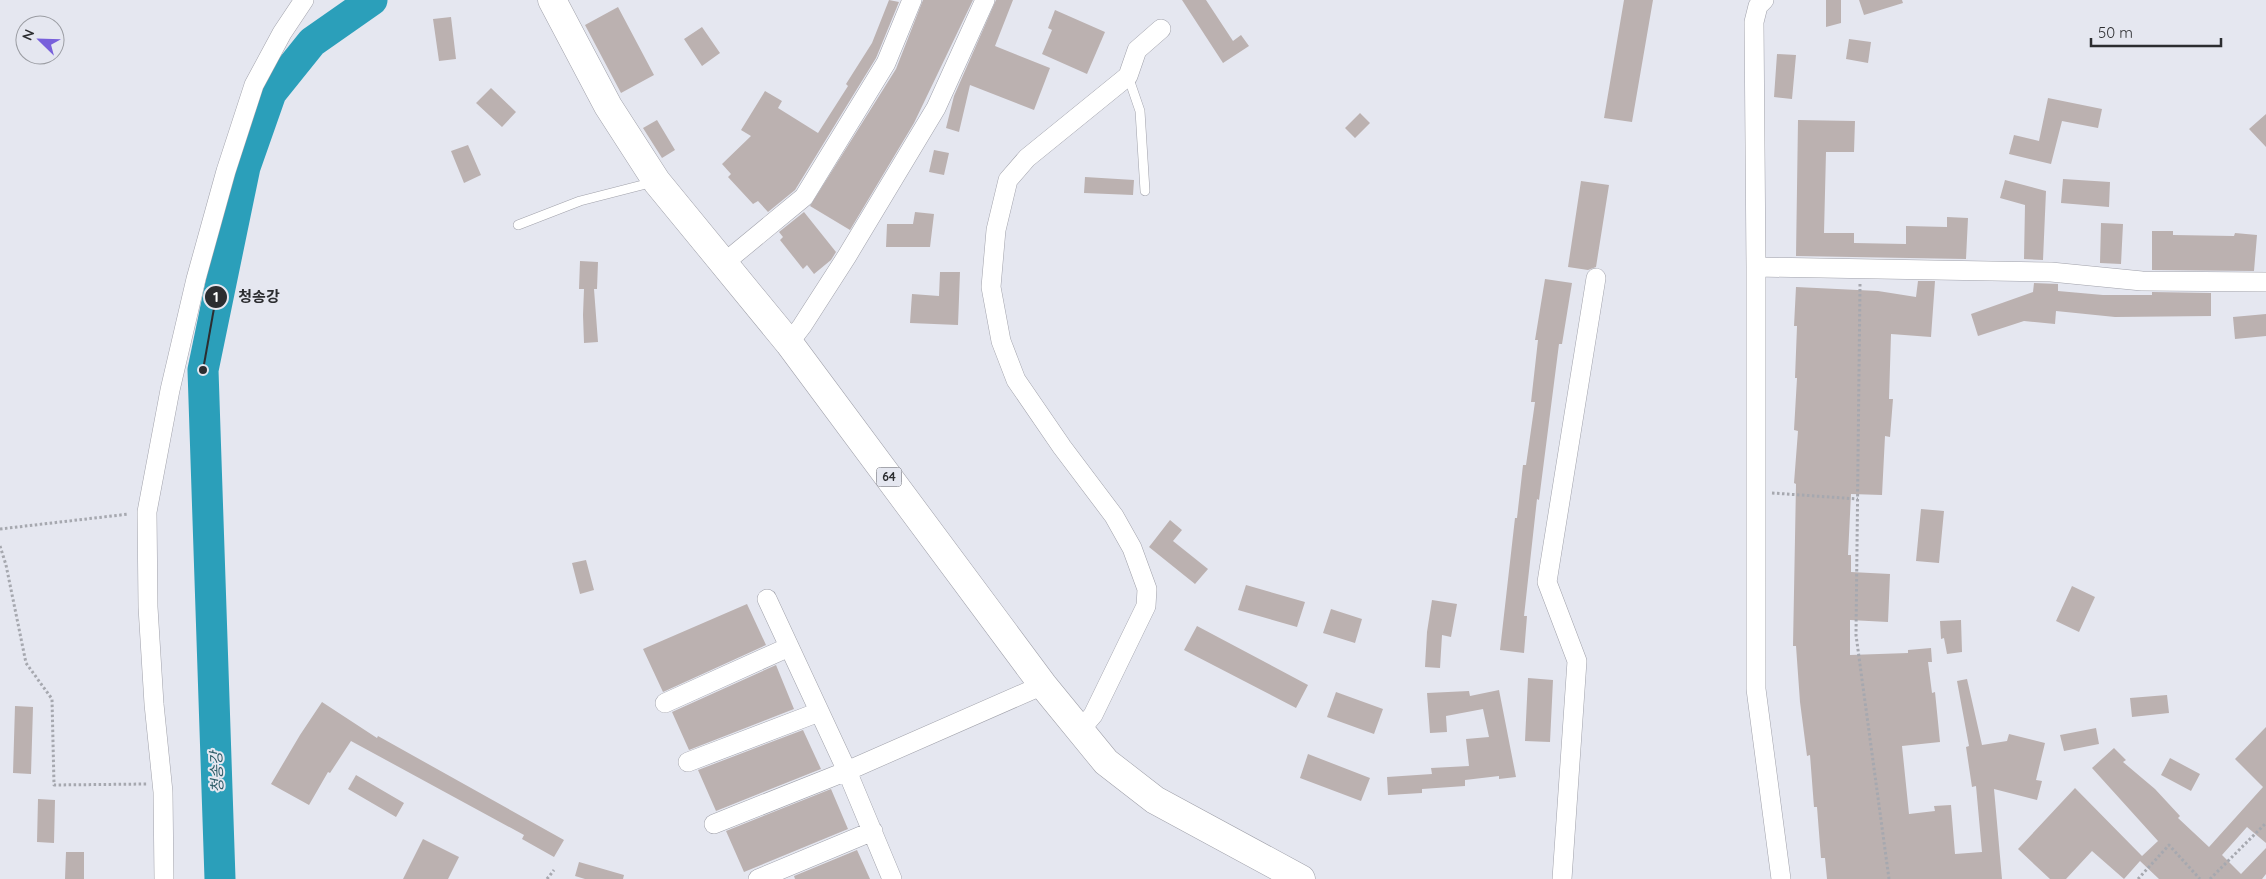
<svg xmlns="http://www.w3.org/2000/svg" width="2266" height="879" font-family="Quicksand,'Noto Sans KR',sans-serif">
<rect width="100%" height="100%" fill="#e5e7f0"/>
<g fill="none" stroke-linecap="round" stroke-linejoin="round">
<path stroke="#2b9fba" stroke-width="31" d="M220 879 203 370 245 167 271 93 312 42 372 0"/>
</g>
<path fill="#bbb1b0" d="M889 0 899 2 876 58 795 190 768 212 758 201 753 204 728 177 731 174 722 164 751 136 741 130 765 91 782 101 778 108 818 133 848 86 846 84 872 43Z
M923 0H973L914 123 850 230 810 206 896 69Z
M996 0H1013L995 46 1050 68 1034 110 970 85 959 132 946 128 954 96Z
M1182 0H1206L1233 41 1241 35 1249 46 1223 63Z
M1624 0H1653L1632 122 1604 118Z
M1826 0H1841V23L1826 27Z
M1859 0H1902L1903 3 1864 15Z
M618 7 654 75 621 93 585 25Z
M1055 10 1105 32 1087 74 1042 54 1052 30 1048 28Z
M451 17 456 59 439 61 433 19Z
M702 27 720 53 702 66 684 39Z
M1849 39 1871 42 1868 63 1846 59Z
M1777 54 1796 55 1792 99 1774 97Z
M491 88 516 112 502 127 476 103Z
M2048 98 2102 109 2098 128 2062 121 2051 164 2009 154 2014 135 2039 141Z
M1360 113 1370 123 1355 138 1345 128Z
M2266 114V147L2249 129Z
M657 120 675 150 662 158 643 128Z
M1798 120 1855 121 1854 152H1826L1824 233H1854V243L1906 244V226L1947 227V217L1968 218 1966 259 1796 256Z
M468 145 481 175 464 183 451 151Z
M934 150 949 153 944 175 929 172Z
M1085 177 1134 180 1133 195 1084 193Z
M2063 179 2110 182 2109 207 2061 203Z
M2005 180 2046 191 2043 260 2024 259 2025 205 2000 198Z
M1581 181 1609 185 1596 267 1588 270 1568 267Z
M804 212 836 252 831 260 814 274 807 265 803 269 780 240 783 237 779 232Z
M915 212 934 214 930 247H886L887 224H913Z
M2101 223 2123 224 2121 264 2100 263Z
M2152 231H2173V235L2234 236 2235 233 2257 235 2254 271 2152 270Z
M580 261 598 262 597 289H594L598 342 584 343 583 315 584 289H579Z
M940 272H960L958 325 910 323 912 294 939 296Z
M1545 279 1572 283 1562 344H1559L1539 500 1537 499 1524 616H1527L1524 653 1500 650 1515 518H1517L1523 465H1526L1535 402H1531L1538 340H1535Z
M1918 281H1935L1931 337 1891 334 1889 399H1893L1890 437 1885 436 1882 495 1851 494 1848 555H1851V572L1890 574 1888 622 1850 620V655L1908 653V650L1931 648 1932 662H1928L1932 693 1935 692 1940 742 1902 746 1909 814 1935 811 1934 806 1951 805 1955 854 1982 852 1976 786 1972 787 1966 747 1969 746 1957 681 1967 679 1982 745 2007 741 2009 734 2045 743 2036 780 2042 781 2037 800 1994 789 2002 879H1827L1825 858H1821L1817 807H1814L1810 755 1807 756 1800 702 1796 646H1793L1796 484 1794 483 1798 431 1794 430 1797 378H1795L1797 326H1794L1796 287 1878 291 1916 297Z
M2034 283 2058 284V291L2103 295H2152V292L2211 293V316L2115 317 2056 311 2055 324 2024 321 1978 336 1971 314 2033 292Z
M2266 314V336L2235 339 2233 317Z
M1921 509 1944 511 1939 563 1916 561Z
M1170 520 1182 530 1173 541 1208 569 1195 584 1149 547Z
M586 560 594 590 580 594 572 563Z
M1246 585 1305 602 1297 627 1238 610Z
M2072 586 2095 597 2079 632 2056 621Z
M1432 600 1457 604 1451 637 1442 635 1440 668 1425 667 1427 632Z
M747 604 766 645 663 692 643 649Z
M1331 609 1362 619 1355 643 1323 633Z
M1961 620 1962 652 1947 654 1944 638 1941 639 1940 621Z
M1197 626 1308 685 1296 708 1184 650Z
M776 665 794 709 689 750 672 712Z
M1528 678 1553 680 1550 742 1525 741Z
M1499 690 1516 777 1499 779V776L1465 780V786L1422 789V793L1388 795 1387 777 1432 774 1431 768 1469 766 1466 739 1489 737 1483 709 1446 716 1447 732 1430 733 1427 693 1469 691 1470 696Z
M1336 692 1383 709 1374 734 1327 717Z
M2167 695 2169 713 2132 717 2130 698Z
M322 702 377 738 378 736 564 840 554 857 522 839 524 835 351 741 330 773 328 772 309 805 271 784 300 735Z
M15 706 33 707 31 774 13 773Z
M2266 727V843L2247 827 2222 855 2241 874 2266 848V874L2262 879H2159L2140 861 2124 879 2092 851 2066 879H2050L2018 849 2075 788 2142 856 2158 841 2092 768 2114 748 2126 760 2123 762 2155 789 2180 816 2178 818 2209 847 2263 787 2235 759Z
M2096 728 2099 744 2064 751 2060 735Z
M803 730 821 769 716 811 698 770Z
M1308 754 1370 778 1361 801 1300 778Z
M2170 758 2200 774 2191 791 2161 775Z
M356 775 404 803 396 817 348 789Z
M831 789 848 829 744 872 726 831Z
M38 799 55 800 54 843 37 842Z
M423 839 459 857 448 879H403Z
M857 850 870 879H795L794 876Z
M66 852H84V879H65Z
M579 862 624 875 623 879H585L575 876Z"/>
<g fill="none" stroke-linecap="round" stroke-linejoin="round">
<g stroke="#a0a1aa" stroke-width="10">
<path id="service" d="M1128 76 1140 111 1145 191
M518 225 580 201 654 182"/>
</g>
<g stroke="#a0a1aa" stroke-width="20">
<path id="minor" d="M1764 0 1758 6 1754 22 1756 267V689L1781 879
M724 263 804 197 886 63 912 0
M1756 267 2051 272 2142 281 2266 282
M789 343 802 326 847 256 936 108 985 0
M767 599 847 771 892 879
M665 703 789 647
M1080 730 1093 715 1146 606 1147 589 1132 548 1114 516 1062 447 1016 380 1001 341 991 287 996 230 1008 180 1027 158 1128 76 1137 50 1161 29
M688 762 819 712
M714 824 847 771 1043 685
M164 879 163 792 154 704 148 607 147 512 170 390 196 279 226 171 254 85 282 33 304 0
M758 879 873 831
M1562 879 1577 661 1547 582 1596 278"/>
</g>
<g stroke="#a0a1aa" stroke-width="29">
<path id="primary" d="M552 0 608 106 657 182 789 343 1043 685 1106 762 1155 800 1301 879"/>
</g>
<path stroke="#a6a8af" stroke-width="3" stroke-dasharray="2.5 2.5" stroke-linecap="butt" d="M1860 284 1856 635 1889 879
M1772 493 1858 499
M0 529 129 514
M0 546 6 565 26 663 52 699 54 785 147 784
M547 879 554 870
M2138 879 2169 845 2200 879
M2210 879 2266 823"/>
<use href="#service" stroke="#fff" stroke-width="9"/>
<use href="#minor" stroke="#fff" stroke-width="19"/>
<use href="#primary" stroke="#fff" stroke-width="28"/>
</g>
<g text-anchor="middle" stroke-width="4" stroke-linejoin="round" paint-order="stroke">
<rect fill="#e5e7f0" stroke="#64656a" stroke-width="1" x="876.5" y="467.5" width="25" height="19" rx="4"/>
<g font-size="12" font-weight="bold" fill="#2c2d30">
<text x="889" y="481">64</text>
</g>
<g font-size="15" font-style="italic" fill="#2d5b67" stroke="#e5e7f0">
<text transform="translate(217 772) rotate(-92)" y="5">청송강</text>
</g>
</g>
<path fill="none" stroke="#2c2d30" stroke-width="2" d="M203 370L216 297"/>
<g fill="#2c2d30" stroke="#e5e7f0" stroke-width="2">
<circle cx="203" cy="370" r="5"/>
<circle cx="216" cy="297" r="12"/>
</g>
<g font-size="15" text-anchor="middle" font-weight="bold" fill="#fff">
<text x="216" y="302">1</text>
</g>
<g font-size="15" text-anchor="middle" font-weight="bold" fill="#2c2d30" stroke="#e5e7f0" stroke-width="4" stroke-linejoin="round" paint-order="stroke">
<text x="259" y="302">청송강</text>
</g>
<g transform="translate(40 40) rotate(293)"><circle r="24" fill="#e5e7f0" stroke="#9b9da3"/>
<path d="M0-4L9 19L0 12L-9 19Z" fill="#7860db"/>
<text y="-8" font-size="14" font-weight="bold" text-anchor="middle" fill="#2c2d30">N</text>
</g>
<path d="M2091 38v8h130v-8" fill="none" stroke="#2c2d30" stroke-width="2.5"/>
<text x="2098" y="38" font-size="15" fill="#2c2d30" stroke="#e5e7f0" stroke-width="4" paint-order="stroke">50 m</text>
</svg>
